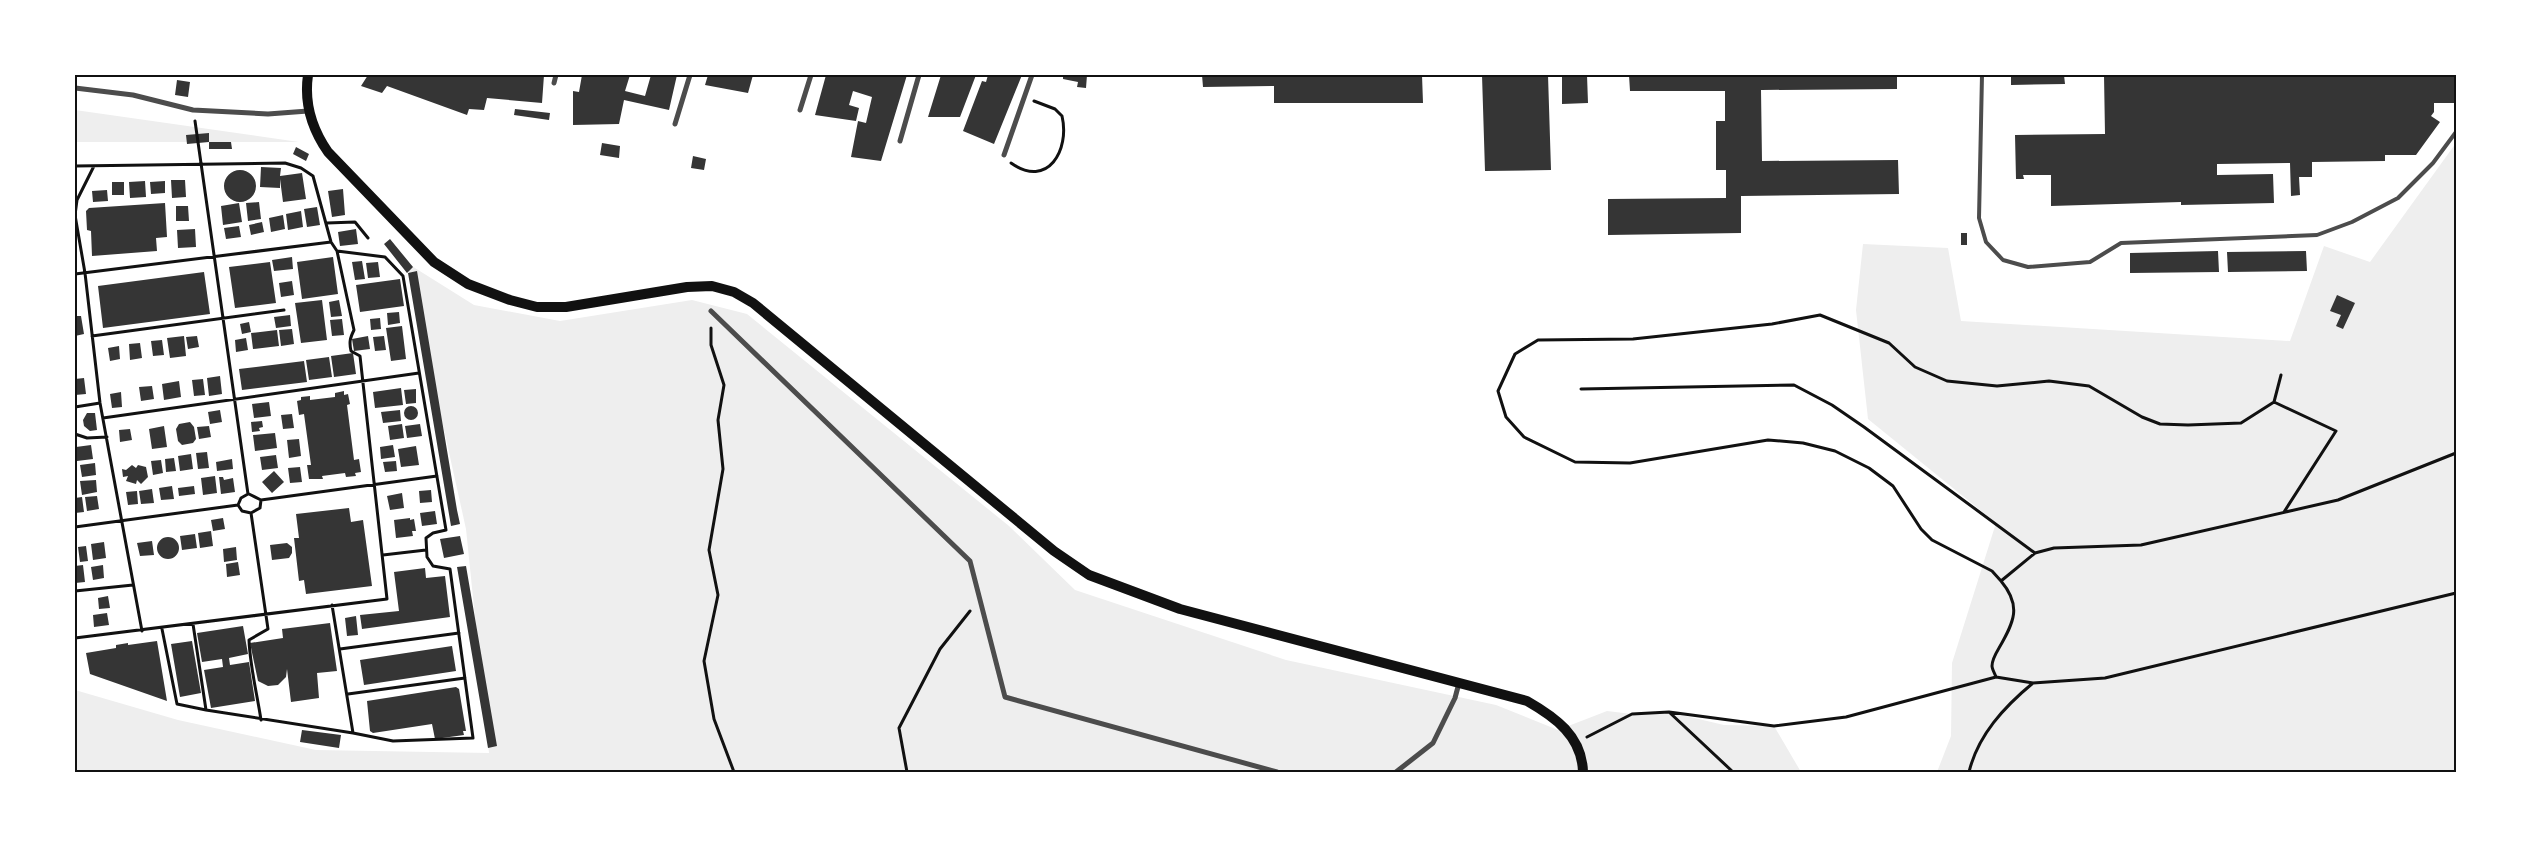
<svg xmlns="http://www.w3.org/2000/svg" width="2531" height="847" font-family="'Nunito Sans',sans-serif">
<rect width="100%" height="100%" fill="#fff"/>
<path fill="#eee" d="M75 110 299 142H75Z
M2456 143V772H1937L1951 736 1952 663 1996 523 1868 419 1856 310 1863 244 1948 248 1961 321 2290 341 2324 246 2370 262Z
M407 263 474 305 560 321 692 300 747 314 1009 526 1075 590 1286 660 1496 705 1558 730 1607 711 1632 714 1669 712 1724 725 1774 726 1801 772H75V690L178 720 316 750 489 753 466 529Z"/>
<path fill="#353535" d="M368 75H544L542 103 487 98 484 110 469 109 467 115 387 86 382 93 361 86Z
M582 75H630L625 91 645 96 651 75H677L669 110 624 100 619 124 573 125V91L579 92Z
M708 75H753L748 93 705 85Z
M826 75H907L881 161 851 157 858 121 866 123 872 97 853 91 849 105 859 108 856 121 815 115Z
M941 75H976L960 117H928Z
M988 75H1022L994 144 963 131 982 81 986 82Z
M1063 75H1087L1086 88 1077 87 1078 82 1063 79Z
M1202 75H1422L1423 103H1274V86L1203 87Z
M1482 75H1548L1551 170 1485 171Z
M1562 75H1587L1588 103 1562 104Z
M1629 75H1897V89L1761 90 1762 161 1898 160 1899 194 1741 196V233L1608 235V199L1726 198V170H1716V121H1725V91H1630Z
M2011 75H2064L2065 84 2011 85Z
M2104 75H2456V103H2434V112L2431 116 2440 122 2416 155H2385V161L2312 162V177H2299L2300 195 2291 196 2290 163 2217 164V175L2273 174 2274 203 2181 205V202L2051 206V175H2023L2024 179H2016L2015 135 2105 134Z
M177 80 190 82 188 97 175 95Z
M515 109 550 113 549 120 514 115Z
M209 133V142L187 144 186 135Z
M209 142H231L232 149H209Z
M602 143 620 146 619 158 600 155Z
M296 147 309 154 306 161 293 154Z
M693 156 706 159 704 170 691 168Z
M261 167 281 168 280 176 302 173 306 199 283 202 280 179V188L260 187Z
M224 186a16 16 0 1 1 32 0a16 16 0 1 1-32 0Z
M171 180H185L186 197 172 198Z
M145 181 146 197 130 198 129 182Z
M165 181V193L151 194 150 182Z
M112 182H124V195H112Z
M343 189 345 215 332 217 328 191Z
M107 190 108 201 93 202 92 191Z
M259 202 261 219 248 221 246 203Z
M165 203 167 237 156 238 157 251 92 256 91 231 87 230 86 211 89 208Z
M239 203 242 222 223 225 221 206Z
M176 206H188L189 221H176Z
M317 207 320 225 307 227 304 209Z
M301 211 303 227 288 230 286 214Z
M283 215 285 229 271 232 269 218Z
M262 222 264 232 251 235 249 225Z
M239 226 241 237 226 239 224 228Z
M195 229 196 247 178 248 177 230Z
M356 229 358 244 340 246 338 232Z
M1961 233H1967V245H1961Z
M390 239 413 267 407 273 384 244Z
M2218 251 2219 272 2130 273V253Z
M2306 251 2307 271 2228 272 2227 252Z
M292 257 293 269 274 271 272 260Z
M333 257 338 294 302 299 297 262Z
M362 261 365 279 355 280 352 262Z
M270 262 276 303 235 308 229 267Z
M378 262 380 277 368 278 366 263Z
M417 271 457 510 460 524 451 526 408 273Z
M204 272 210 314 103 328 98 286Z
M400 279 404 306 360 312 356 285Z
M292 281 294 295 281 297 279 283Z
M2337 295 2355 303 2343 329 2336 326 2341 315 2330 311Z
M322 300 327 340 301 343 295 303Z
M339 300 342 316 331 317 329 302Z
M399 312 400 323 388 325 387 313Z
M290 315 291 326 276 328 274 317Z
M75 316H81L84 334 75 336Z
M380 318 381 329 371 330 370 319Z
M342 319 344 335 332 336 330 320Z
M249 322 251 332 242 334 240 324Z
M402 326 406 359 391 361 386 328Z
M292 329 294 344 281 346 279 330Z
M277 330 279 346 253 349 251 333Z
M184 336 186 356 170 358 167 338Z
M197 336 199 347 188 349 186 337Z
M368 336 370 349 354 351 352 339Z
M384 336 386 350 375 351 373 337Z
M246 338 248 350 236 352 235 340Z
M162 340 164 355 153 356 151 341Z
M140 343 142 358 130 360 129 344Z
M119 346 120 359 110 361 108 348Z
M353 353 356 374 334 377 331 356Z
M329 357 332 377 309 380 306 360Z
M304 361 307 382 242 390 239 369Z
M220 376 222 394 209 396 207 378Z
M84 378 86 394 75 395V379Z
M203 379 205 395 194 396 192 380Z
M179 381 181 397 164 400 162 384Z
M152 386 154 399 141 401 139 387Z
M401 388 403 405 375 408 373 392Z
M416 389V403L406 404 404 390Z
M344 391V395L348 394 350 404 347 405 354 460 359 459 361 472 355 473 356 476 346 477 345 473 322 476 323 479H309L307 465H311L304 414 299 415 297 401 301 400V397L310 396V400L335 397V393Z
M121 392 122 407 112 408 110 394Z
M269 402 271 416 254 418 252 404Z
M404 413a7 7 0 1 1 14 0a7 7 0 1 1-14 0Z
M220 410 222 422 210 424 208 412Z
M400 410 401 421 383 423 381 412Z
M87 413H95L97 430 90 431 84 426 83 420Z
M292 414 294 428 283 429 281 415Z
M262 421 263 427 259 428 260 431 252 432 251 422Z
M190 422 194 427 196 439 193 443 182 445 178 441 176 429 179 424Z
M402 424 404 438 390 440 388 426Z
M420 424 422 436 407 438 405 426Z
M164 426 167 447 152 449 149 429Z
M209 426 211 437 199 439 197 427Z
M130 429 132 440 120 442 119 430Z
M275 433 277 448 255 451 253 435Z
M299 439 301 456 289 458 287 440Z
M91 445 93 459 77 461 76 447Z
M393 445 395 457 381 459 380 447Z
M416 446 419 465 401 467 398 449Z
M207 452 209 468 198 469 196 453Z
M191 454 193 469 180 471 178 456Z
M276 455 278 468 262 470 260 457Z
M174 458 176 471 166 472 165 459Z
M232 459 233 469 217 471 216 462Z
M161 460 163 473 153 475 151 461Z
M396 461 397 471 385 472 383 462Z
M95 463 96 475 82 477 80 465Z
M132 465 136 468 138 465 146 467 148 477 141 484 137 480 136 484 126 481 128 476 123 477 122 469 126 470Z
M300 467 302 482 290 483 288 468Z
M274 471 284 482 272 493 262 482Z
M215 476 217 493 203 495 201 478Z
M219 477H223L224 480 233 478 235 492 221 494Z
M96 480 97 492 82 495 80 481Z
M172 486 174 499 161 500 159 488Z
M194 486 195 494 179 496 178 488Z
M152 489 154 503 141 504 139 491Z
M431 490 432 502 420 503 419 491Z
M137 491 138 504 128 505 126 492Z
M402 493 404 508 390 510 387 496Z
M97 496 99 509 87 511 85 497Z
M82 497 84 512 75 513V498Z
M349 508 351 522 363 520 372 586 306 594 304 580 299 581 294 538H299L296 514Z
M435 511 437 524 422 526 420 513Z
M223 518 225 529 213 531 211 520Z
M410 518V520L414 519 416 531H412L413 536 396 538 394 520Z
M211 531 213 546 200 548 198 533Z
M195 534 197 548 182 550 180 536Z
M460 536 464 554 444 558 440 539Z
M157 548a11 11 0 1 1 22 0a11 11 0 1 1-22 0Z
M152 541 154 555 140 556 137 543Z
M104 542 106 558 93 560 91 544Z
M287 543 292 547V553L289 558 272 560 270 545Z
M86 546 88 561 80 562 78 547Z
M236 547 237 560 224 562 223 549Z
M238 562 240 575 227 577 226 564Z
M83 565 85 582 75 583V566Z
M103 565 104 578 93 580 91 567Z
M466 566 497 746 488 748 457 567Z
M425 568 426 578 445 576 450 617 362 629 360 615 399 611 394 572Z
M108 596 110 608 99 609 98 598Z
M107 613 109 625 94 627 93 615Z
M356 616 358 635 347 636 345 618Z
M330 623 337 671 317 673 319 698 291 702 287 669 286 677 278 685 268 686 258 681 250 643 283 638 282 629Z
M243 626 248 654 229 658 230 665 249 662 255 701 211 708 204 670 223 667 222 659 202 662 197 633Z
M157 641 167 701 90 674 86 653 116 648V645L128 643V645Z
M192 641 201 693 180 697 171 644Z
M452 646 456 671 364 685 360 660Z
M456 687 459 689 466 731H463L464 735 435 739 432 724 373 733 370 731 367 701Z
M302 730 341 735 339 748 300 742Z"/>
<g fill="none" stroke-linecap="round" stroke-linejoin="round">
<path stroke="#111" stroke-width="3" d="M195 121 248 494 241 498 238 505
M1011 163C1048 189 1070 150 1062 116L1055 109 1034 101
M75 166 285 163 301 168 313 176 331 242 337 251 385 257 403 276 446 530 433 533 426 538 427 557 433 566 450 569 473 738 393 741 353 733 332 605
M75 215 85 273 100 403 142 631
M75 215 77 200 94 166
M327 223 355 222 368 238
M75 274 331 242
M711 328V345L724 385 718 420 723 469 709 550 718 595 704 661 714 719 734 772
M92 336 284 310
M1581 389 1794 385 1832 405 1864 427 2035 553
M2274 402 2336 431 2284 512
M75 407 100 403
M103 418 419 373
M75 434 87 438 107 437
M249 494 261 500
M261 500 437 476
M238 505 242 511 251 513 260 508 261 500
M251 513 268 629 249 640C250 667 257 693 261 720
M75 527 238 505
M383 555 426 550
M2001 581 1992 571 1932 540 1921 529 1893 486 1869 468 1835 451 1803 443 1768 440 1630 463 1575 462 1524 437 1506 417 1498 391 1515 354 1538 340 1633 339 1772 324 1820 315 1889 343 1915 367 1947 381 1997 386 2049 381 2089 386 2142 417 2160 424 2188 425 2241 423 2274 402 2281 375
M75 591 133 585
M193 624 206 710 353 733
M162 629 177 704 206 710
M75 638 387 599 360 356 351 351C349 342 350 338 354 330L337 251
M340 649 459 633
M1996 677C1995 674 1992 669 1992 666 1992 660 1996 653 1999 648 2014 622 2022 606 2001 581L2035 553 2054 548 2141 545 2338 500 2456 453
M348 694 465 678
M1587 737 1632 714 1669 712
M907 772 899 728 940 649 970 611
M1733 772 1669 712 1774 726 1846 717 1996 677 2033 683 2105 678 2456 593
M1969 772C1978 735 2004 707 2033 683"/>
<path stroke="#4c4c4c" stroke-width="4" d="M1982 75 1979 218 1986 242 2003 260 2028 267 2090 262 2121 243 2317 235 2352 222 2398 198 2433 163 2456 132"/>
<path stroke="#4c4c4c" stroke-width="5" d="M554 83 556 75
M75 88 133 95 193 110 268 114 308 111
M800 110 811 75
M675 124 690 75
M900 141 919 75
M1004 155 1032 75
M711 311 970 561 1005 697 1277 772
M1396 772 1433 743 1455 698 1459 683"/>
<path stroke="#111" stroke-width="10" d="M308 75C304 103 312 129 328 152L434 262 468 284 510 300 537 307H566L687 287 712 286 734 292 753 303 1054 551 1089 575 1180 609 1527 701C1555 717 1582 736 1583 772"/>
</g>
<rect width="2531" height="847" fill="none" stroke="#ffffff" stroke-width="152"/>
<rect x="76" y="76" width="2379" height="695" fill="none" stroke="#111" stroke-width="2"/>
</svg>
